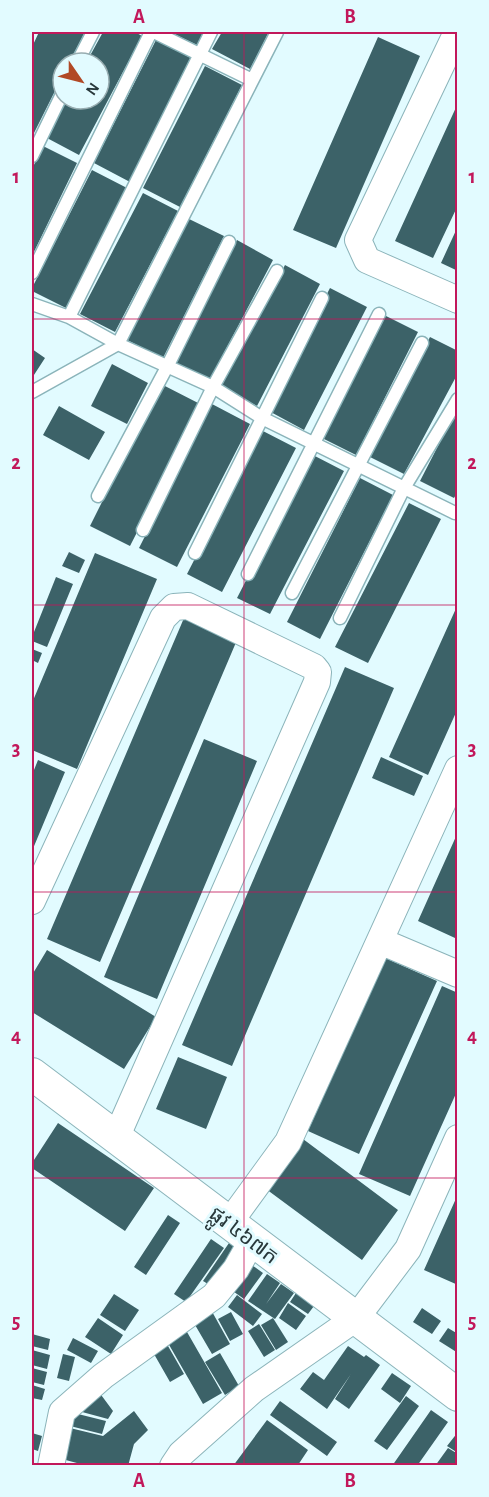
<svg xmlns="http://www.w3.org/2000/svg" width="489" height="1497" font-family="'Alegreya Sans','Noto Sans Khmer',sans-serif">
<rect width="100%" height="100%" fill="#e2fbff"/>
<path fill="#3c6268" d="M39 32H85L69 63H63V75L32 137V47Z
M103 32H135L142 36 79 155 47 138 67 99H99V63H86Z
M170 32H204L197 45Z
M222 32H269L250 69 212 49Z
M378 37 420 56 336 248 293 230Z
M156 40 193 59 130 182 94 163Z
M205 66 242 85 180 207 143 188Z
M458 103V205L433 258 395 241Z
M43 146 77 163 32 256V169Z
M92 170 127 188 66 308 32 291V288Z
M143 193 178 211 115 332 80 314Z
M187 218 224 236 163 358 125 339Z
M458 226V271L441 263Z
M237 240 273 260 209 381 173 362Z
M285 265 320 284 257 406 221 387Z
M330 288 367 307 304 430 267 410Z
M380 313 418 332 356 455 318 436Z
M430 337 458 351V373L404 474 368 456Z
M32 349 45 358 32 378Z
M112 364 148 383 127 424 91 406Z
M161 384 202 405 130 546 90 526Z
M212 404 250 424 177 567 139 548Z
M59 406 105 432 89 460 43 435Z
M458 407V491L454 498 420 481Z
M261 430 296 448 222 592 187 574Z
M311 454 344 471 270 614 237 598Z
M360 478 393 495 320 639 287 622Z
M409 503 441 519 368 663 335 647Z
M69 552 85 560 79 573 62 566Z
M95 553 157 579 77 769 32 750V703Z
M56 577 73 584 47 647 32 641V637Z
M458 604V708L428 775 389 757Z
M187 611 240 633 100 962 47 939Z
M32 649 42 653 38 663 32 660Z
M345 667 394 688 232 1066 182 1045Z
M204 739 257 761 157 999 104 977Z
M381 757 423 776 414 796 372 778Z
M38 760 65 772 32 851V775Z
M458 832V933L455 938 418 921Z
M47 950 156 1017 124 1069 32 1012V975Z
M385 958 437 981 359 1154 308 1131Z
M442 986 458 993V1089L410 1196 359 1174Z
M178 1057 227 1077 206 1129 156 1109Z
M58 1123 154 1188 125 1231 32 1168V1163Z
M303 1139 398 1210 362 1260 266 1189Z
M458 1194V1285L424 1270Z
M168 1215 180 1223 146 1275 134 1267Z
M211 1239 224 1248 186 1302 174 1294Z
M229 1243 239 1250 213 1287 203 1281Z
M249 1263 263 1273 244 1299 230 1289Z
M267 1274 280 1283 266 1304 281 1284 294 1293 275 1319 248 1301Z
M296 1293 314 1306 308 1314 290 1302Z
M114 1294 139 1310 125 1331 100 1315Z
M237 1295 262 1314 253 1326 228 1307Z
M288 1303 306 1316 296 1330 279 1318Z
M210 1308 230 1344 212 1354 191 1318Z
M422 1308 441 1321 432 1334 413 1322Z
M231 1312 243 1334 230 1341 218 1319Z
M98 1318 123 1335 111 1354 85 1337Z
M273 1318 288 1342 276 1350 261 1325Z
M259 1324 275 1350 264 1357 248 1331Z
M183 1325 222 1393 203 1404 164 1336Z
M448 1328 458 1334V1353L439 1341Z
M32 1334 50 1339 48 1350 32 1346Z
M73 1338 98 1351 91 1363 67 1350Z
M164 1339 184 1374 170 1382 150 1347Z
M348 1346 364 1357 366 1355 380 1365 349 1409 335 1399 351 1374 327 1409 300 1389 313 1372 324 1380Z
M32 1350 50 1355 47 1369 32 1365Z
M220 1353 239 1386 225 1395 205 1362Z
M63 1354 75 1357 69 1381 57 1378Z
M32 1368 47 1372 44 1385 32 1382Z
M392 1373 411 1386 400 1403 381 1389Z
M32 1385 45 1389 42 1400 32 1398Z
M96 1388 113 1411 108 1419 71 1409Z
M406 1396 419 1406 387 1450 374 1441Z
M280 1401 337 1442 327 1456 270 1415Z
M431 1410 448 1422 417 1466H392Z
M134 1411 148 1430 134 1444 128 1466H88L62 1459 70 1428 103 1436Z
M74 1413 106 1421 102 1434 70 1426Z
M267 1420 308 1450 298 1465 233 1466Z
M458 1432V1453L447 1446Z
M32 1433 42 1436 38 1451 32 1449Z
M448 1448 458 1454V1466H435Z"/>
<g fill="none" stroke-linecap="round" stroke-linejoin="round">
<g stroke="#8bb4ba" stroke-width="15">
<path id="service" d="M154 32 252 80
M77 63 93 32
M32 156 63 92
M32 273 151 32
M32 304 69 317 118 344 213 387 262 418 455 513
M69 317 211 32
M32 392 118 344 277 32
M98 496 167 367 229 242
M143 530 213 387 277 271
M195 553 322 298
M248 574 379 314
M292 593 422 343
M340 618 404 488 458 399"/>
</g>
<g stroke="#8bb4ba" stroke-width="28">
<path id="minor" d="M457 32 358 240 367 260 458 300
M32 901 163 618 174 607 188 606 314 667 318 672 317 682 116 1138
M380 941 458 974
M229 1223 288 1142 458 769
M51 1466 62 1412 103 1376 214 1296 236 1269 252 1241
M173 1466 181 1454 254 1389 356 1318 408 1249 458 1138"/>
</g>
<g stroke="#8bb4ba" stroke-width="34">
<path id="tertiary" d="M32 1074 458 1395"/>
</g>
<use href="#service" stroke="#fff" stroke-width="12"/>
<use href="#minor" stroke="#fff" stroke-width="26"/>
<use href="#tertiary" stroke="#fff" stroke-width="32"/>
</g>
<path fill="none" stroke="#c2185b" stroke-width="1.5" stroke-opacity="0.55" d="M244 32V1466M32 319H458M32 605H458M32 892H458M32 1178H458"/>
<g text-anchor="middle" stroke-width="6" stroke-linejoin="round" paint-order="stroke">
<g font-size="21" fill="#28383b" stroke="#e2fbff">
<text transform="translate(244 1235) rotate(37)" y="7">ផ្លូវ ៤៦៧ក</text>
</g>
</g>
<rect width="489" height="1497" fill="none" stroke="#e2fbff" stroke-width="66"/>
<g transform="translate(81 81) rotate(125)"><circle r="28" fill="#e2fbff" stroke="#98adb1" stroke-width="1.5"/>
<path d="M0-4.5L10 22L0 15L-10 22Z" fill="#b14926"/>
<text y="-9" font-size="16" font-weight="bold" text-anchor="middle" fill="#28383b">N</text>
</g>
<rect x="33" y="33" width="423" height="1431" fill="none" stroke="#c2185b" stroke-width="2"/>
<g font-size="20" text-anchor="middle" font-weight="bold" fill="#c2185b">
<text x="139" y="23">A</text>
<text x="350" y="23">B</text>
<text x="16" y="183">1</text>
<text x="472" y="183">1</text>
<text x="16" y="469">2</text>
<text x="472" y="469">2</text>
<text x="16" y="755">3</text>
<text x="472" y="755">3</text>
<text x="16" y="1042">4</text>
<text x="472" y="1042">4</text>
<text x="16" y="1328">5</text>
<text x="472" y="1328">5</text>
<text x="139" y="1487">A</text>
<text x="350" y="1487">B</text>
</g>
</svg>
